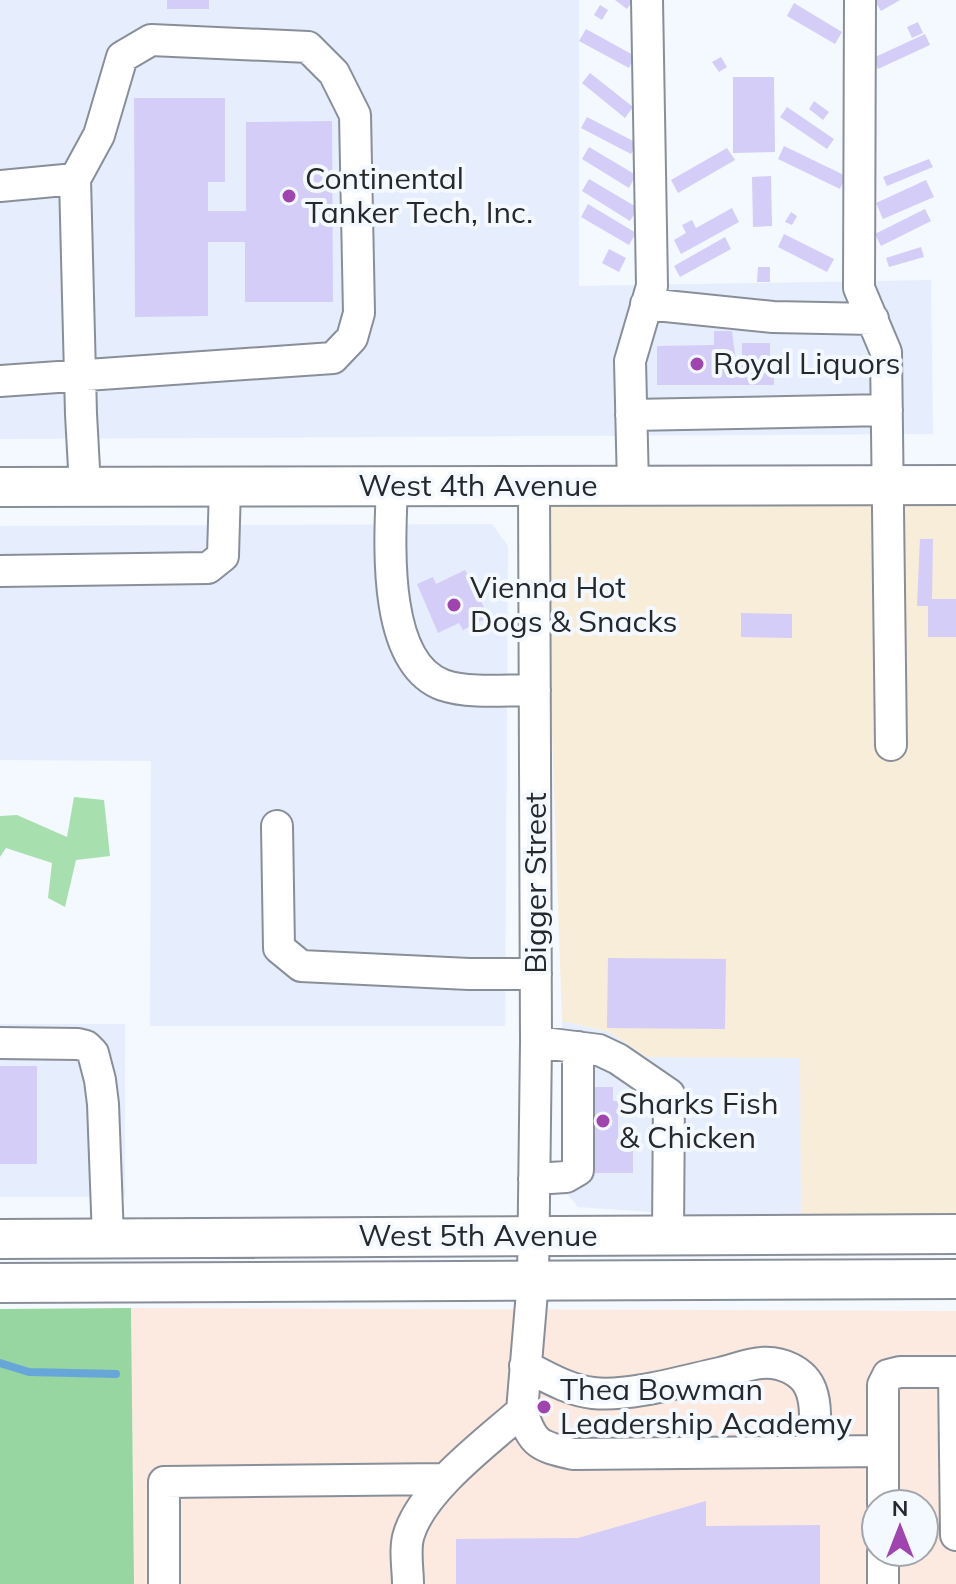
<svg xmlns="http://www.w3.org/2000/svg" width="956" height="1584" font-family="Mulish,sans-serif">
<rect width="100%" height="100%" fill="#f4f8ff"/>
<path fill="#e6eefd" d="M0 0H579V286L931 280 933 434 0 439Z
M492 524 508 546 505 1026H150L151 761 0 760V526Z
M562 1021 609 1032 647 1057 801 1058V1223L578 1207 561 1186Z
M0 1024H125V1197H0Z"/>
<path fill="#f8edd8" d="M956 492V1224L801 1223 800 1058 647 1057 609 1032 562 1021 544 494Z"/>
<path fill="#fceae0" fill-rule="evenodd" d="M131 1308 956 1311V1584H134ZM876 1504H924V1552H876Z"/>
<path fill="#a7e0ae" d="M74 797 104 800 110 856 76 860 65 907 48 898 52 863 6 848 0 857V816L17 815 67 837Z"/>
<path fill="#97d6a0" d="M131 1308 134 1584H0V1309Z"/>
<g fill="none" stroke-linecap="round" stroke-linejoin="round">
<path stroke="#67a6d9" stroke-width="8" d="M0 1363 29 1372 116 1374"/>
</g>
<path fill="#d3cdf8" d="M167 0H209V9H167Z
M615 0H633L627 9Z
M874 0H900L881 11Z
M794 3 842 32 835 44 787 16Z
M600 5 608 10 602 20 594 15Z
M918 22 923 33 912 38 907 27Z
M586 29 635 56 629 68 579 41Z
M925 34 930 45 878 69 873 58Z
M721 57 727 67 719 72 712 62Z
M590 73 633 107 625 118 582 83Z
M733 77H774L775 152 733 153Z
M134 98H225V182H208V211H246V122L332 121 333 302H245V242H208V316L135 317Z
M814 101 829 112 823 120 809 109Z
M787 107 834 139 827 149 780 117Z
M587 117 637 143 631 154 581 128Z
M784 146 846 176 840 189 778 159Z
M589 147 636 175 629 188 582 159Z
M727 148 735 160 678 193 671 180Z
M929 159 933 167 887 186 883 177Z
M771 176 772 226 753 227 752 177Z
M589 179 638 208 630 221 582 191Z
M926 180 934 197 883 219 876 203Z
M588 204 636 233 629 245 581 217Z
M732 208 739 222 681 254 674 240 686 233 682 225 692 220 696 228Z
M925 209 931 221 881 246 875 234Z
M791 212 797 216 792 225 785 222Z
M784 234 834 259 827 272 778 247Z
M725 237 731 249 680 277 674 266Z
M921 247 924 257 889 267 886 258Z
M609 249 626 258 619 272 602 263Z
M758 267H770V282H757Z
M714 331H732L736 362H742V343H770V362H774V385H657V346L714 345Z
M920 539H933L932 599H956V637H928V606H917Z
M465 570 489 617 463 630 459 623 438 633 417 584 433 577 436 584Z
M741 613 792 614V638L741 637Z
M608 958 726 959 725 1029 607 1028Z
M0 1066H37V1164H0Z
M595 1087H613V1101H618V1140H633V1173H589Z
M706 1501V1526L820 1525V1584H456V1539L578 1538Z"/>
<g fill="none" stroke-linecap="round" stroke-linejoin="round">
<g stroke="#898f99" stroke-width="34">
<path id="minor" d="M860 0 859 288 886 352 891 745
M0 186 75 179
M646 304 773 317 873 319
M0 381 333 358 352 338 359 313 355 115 334 73 308 47 151 40 122 57 99 135 75 179 81 414 85 487
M631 415 887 410
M392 486C390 539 381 662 443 685 468 694 508 690 535 690
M534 486 536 1042 533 1280 522 1411C533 1445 539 1446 573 1454L883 1451
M633 486 630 361 652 286 647 0
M0 571 208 568 223 556 225 487
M277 826 279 948 301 966 469 974H536
M536 1042 599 1050 618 1059 669 1094 668 1235
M0 1043 78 1044 86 1046 93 1053 100 1080 103 1104 108 1238
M534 1179 566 1177 578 1170V1047
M525 1366C547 1377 568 1390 593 1393 630 1397 683 1381 720 1373 733 1370 748 1364 761 1363 781 1361 804 1371 811 1390 818 1409 814 1432 813 1451
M883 1504V1385L888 1375 900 1372H954L956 1535
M883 1552V1584
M164 1584V1482L445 1479
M408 1584C408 1569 404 1548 409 1534 423 1489 487 1442 522 1411"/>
</g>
<g stroke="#898f99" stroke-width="42">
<path id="major" d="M0 487 956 485
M0 1239 956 1234
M0 1283 956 1279"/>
</g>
<use href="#minor" stroke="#fff" stroke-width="30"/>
<use href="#major" stroke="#fff" stroke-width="38"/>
</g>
<g fill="#a045b0" stroke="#f4f8ff" stroke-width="3">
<circle cx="289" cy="196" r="8"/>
<circle cx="697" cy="364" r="8"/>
<circle cx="454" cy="605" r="8"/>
<circle cx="603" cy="1121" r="8"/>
<circle cx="544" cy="1407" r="8"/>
</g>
<g text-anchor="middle" stroke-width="8" stroke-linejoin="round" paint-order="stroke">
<g font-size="30" fill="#26282c" stroke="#f4f8ff" text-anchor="start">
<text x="305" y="189">Continental<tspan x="305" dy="34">Tanker Tech, Inc.</tspan></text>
<text x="713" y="374">Royal Liquors</text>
<text x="470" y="598">Vienna Hot<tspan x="470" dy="34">Dogs &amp; Snacks</tspan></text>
<text x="619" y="1114">Sharks Fish<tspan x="619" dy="34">&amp; Chicken</tspan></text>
<text x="560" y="1400">Thea Bowman<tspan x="560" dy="34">Leadership Academy</tspan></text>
</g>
<g font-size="30" fill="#26282c" stroke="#f4f8ff">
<text x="478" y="496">West 4th Avenue</text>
<text transform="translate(536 883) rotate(-90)" y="10">Bigger Street</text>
<text x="478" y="1246">West 5th Avenue</text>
</g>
</g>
<g transform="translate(900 1528)"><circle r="38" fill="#f4f8ff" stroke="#a2a5ab" stroke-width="2"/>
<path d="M0-6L14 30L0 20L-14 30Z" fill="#a045b0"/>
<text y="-12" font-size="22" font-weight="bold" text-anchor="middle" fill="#26282c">N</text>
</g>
</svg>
